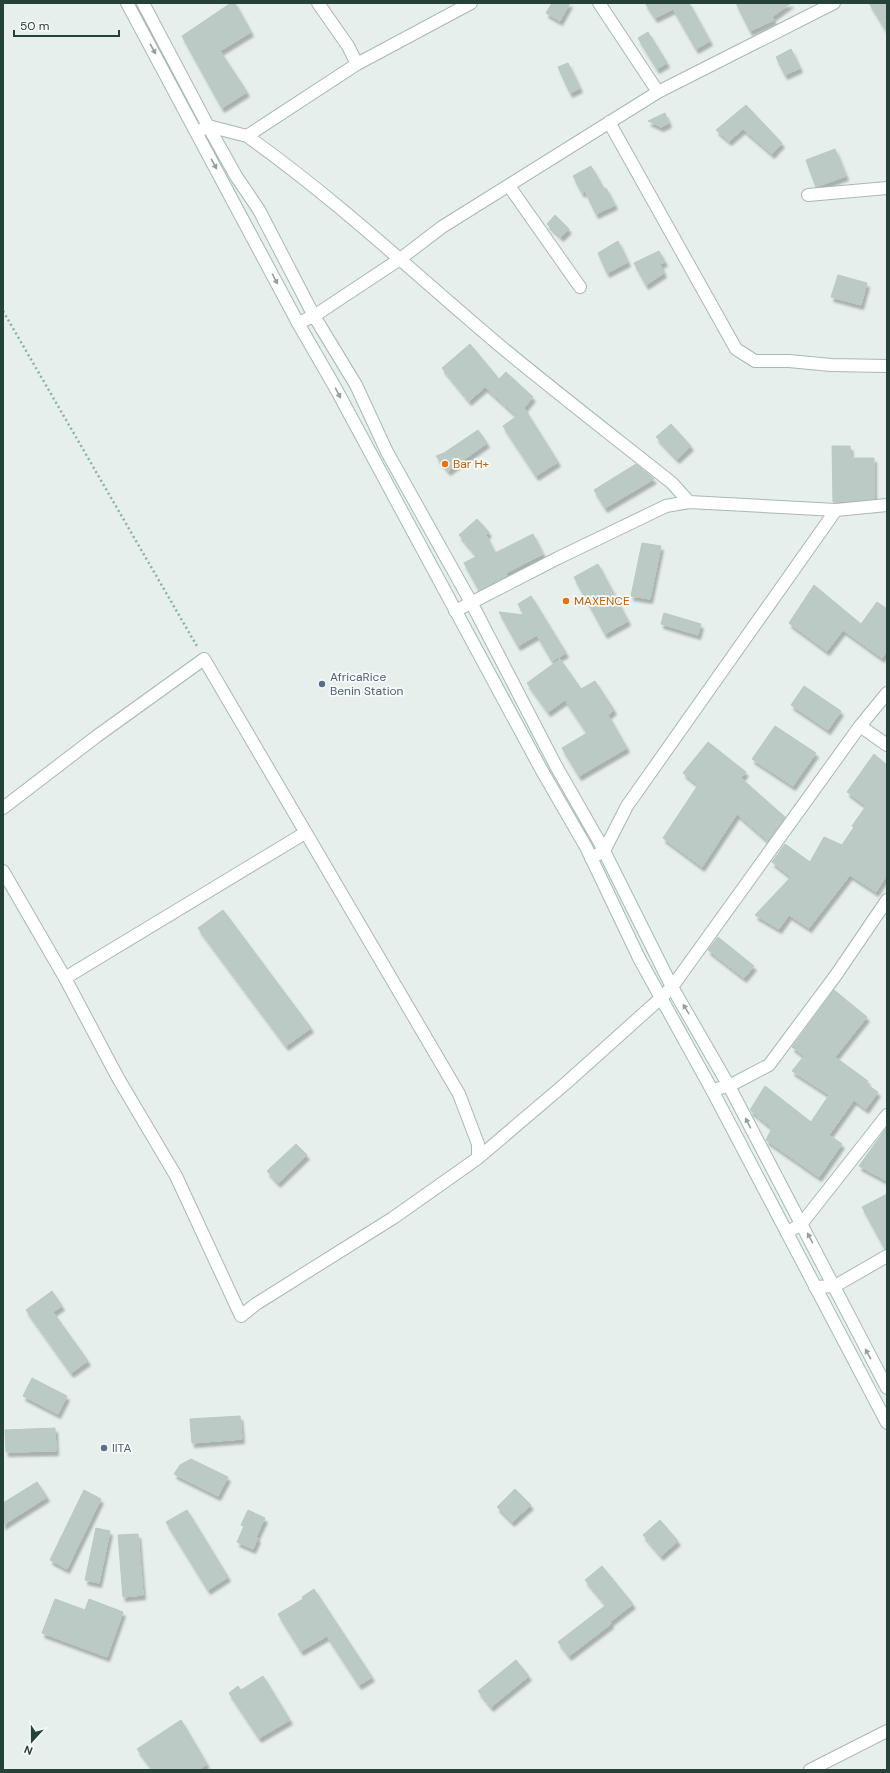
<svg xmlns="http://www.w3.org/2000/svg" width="890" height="1773" font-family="'DM Sans',sans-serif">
<defs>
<filter id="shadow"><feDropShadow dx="2.5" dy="4.5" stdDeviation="1" flood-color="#0004"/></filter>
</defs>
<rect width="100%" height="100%" fill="#e6efeb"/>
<path fill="#bbcac4" stroke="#b8c9c2" filter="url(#shadow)" d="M231 3H235L251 32 220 51 247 92 222 108 182 36Z
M552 3H570L560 21 546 13Z
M645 3H689L710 41 696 49 673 9 655 18Z
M736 3H791L772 17 774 20 750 31Z
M869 3H887V32Z
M648 32 667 63 657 69 638 38Z
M791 49 800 68 785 75 776 57Z
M568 63 580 88 570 93 558 67Z
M746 105 782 143 772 154 743 129 729 141 716 130Z
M665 113 669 123 661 127 648 121Z
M835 149 846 176 816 187 806 160Z
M591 166 604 189 606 188 615 205 596 214 585 191 582 193 573 176Z
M555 215 569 229 561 237 547 224Z
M618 241 628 262 607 273 598 253Z
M659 251 665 262 660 264 664 273 646 285 634 263Z
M838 275 867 283 861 305 831 297Z
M470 344 499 379 506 372 533 397 524 408 558 462 536 476 503 426 517 416 485 387 469 401 442 368Z
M671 424 691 446 677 459 656 437Z
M478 430 487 443 448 471 436 456 444 453Z
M832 446H850L851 458H874V499L833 502Z
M636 464 654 479 605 508 594 490Z
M477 519 489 532 486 535 495 553 533 534 543 554 506 573 507 576 479 590 464 563 477 556 459 535Z
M642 543 661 546 650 599 631 596Z
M598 564 628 621 605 634 574 577Z
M814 585 861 624 877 602 887 609V651L882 658 843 630 827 651 789 623Z
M531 596 566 653 552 661 537 635 518 646 499 612 524 615 518 604Z
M664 613 701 624 698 635 661 624Z
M560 659 581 689 595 681 614 710 608 715 627 748 579 776 562 748 587 733 565 700 548 712 527 683Z
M804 686 841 711 828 730 791 705Z
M775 726 816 753 793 786 752 759Z
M708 742 746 772 741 778 785 817 768 841 737 814 702 867 663 838 698 785 683 773Z
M874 754 887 765V875L876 892 850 875 809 928 789 915 779 929 755 915 791 877 772 862 785 844 810 862 824 837 842 845 854 827 852 826 866 806 847 792Z
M223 910 311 1028 286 1046 198 928Z
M718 937 754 966 744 978 708 950Z
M834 990 867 1017 835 1057 868 1081 866 1084 878 1092 866 1109 854 1100 829 1135 842 1144 819 1177 766 1140 772 1128 750 1110 765 1086 811 1122 829 1095 792 1071 804 1056 792 1047Z
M887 1127V1181L859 1166Z
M296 1144 307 1155 278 1183 267 1171Z
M887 1194V1249H885L862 1207Z
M52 1291 62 1306 53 1312 88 1361 71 1373 26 1310Z
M32 1378 67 1396 58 1414 23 1396Z
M240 1416 242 1439 192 1443 190 1419Z
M55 1428 56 1451 6 1452 5 1430Z
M191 1459 228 1477 218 1496 174 1474 180 1465Z
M37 1482 47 1497 3 1525V1503Z
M515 1489 531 1505 512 1522 497 1507Z
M84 1490 101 1499 67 1569 50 1560Z
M187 1510 228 1577 208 1590 166 1522Z
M248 1510 265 1518 256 1537 258 1538 253 1549 237 1542 244 1526 241 1525Z
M660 1520 678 1541 661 1556 643 1535Z
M96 1528 110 1531 99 1583 85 1580Z
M138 1534 143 1595 123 1597 118 1535Z
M602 1566 633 1604 610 1622 611 1624 569 1656 558 1642 606 1605 585 1580Z
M314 1589 372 1677 359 1685 327 1636 301 1651 278 1614 303 1599 302 1597Z
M55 1599 85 1610 89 1599 123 1612 107 1657 42 1633Z
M516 1660 529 1676 491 1707 478 1691Z
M263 1676 290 1720 259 1738 229 1693 238 1686 241 1690Z
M181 1720 207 1764 198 1770H153L137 1749Z"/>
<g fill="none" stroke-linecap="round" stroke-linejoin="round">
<g stroke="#a8b8b2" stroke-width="14">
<path id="street" d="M318 3 348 46 357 64
M599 3 658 92
M609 122 736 349 755 361H789L831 365 887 366
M201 130 208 126 247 136 357 64 471 3
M247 136C336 199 416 275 499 345 556 392 614 437 672 483L689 502
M509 186 580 287
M808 195 887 188
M298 323 314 316 400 259 442 227 658 92 834 3
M455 611 558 558 666 506 689 502 836 510 887 505
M860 726 887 745
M3 808 97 736 204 659 459 1094 478 1144V1158
M591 858 604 851 627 806 836 510
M3 871 65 978 118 1078 176 1176 241 1316 256 1304 393 1218 478 1158 565 1084 662 997 672 987 860 726 887 693
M65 978 305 833
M712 1090 729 1086 769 1065 836 975 887 900
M787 1233 802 1223 887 1115
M815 1287 835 1286 887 1256
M810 1770 887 1731"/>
</g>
<g stroke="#a4bbb3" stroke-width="14">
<path id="secondary" d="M127 3 298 323 336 389 541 769 586 847 639 958 712 1090 887 1423
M143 3 208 126 236 176 259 210 314 316 356 385 387 452 472 604 556 766 600 843 672 987 729 1086 887 1388"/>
</g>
<path stroke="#86b3a5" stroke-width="2.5" stroke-dasharray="2 3" stroke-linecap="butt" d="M3 311 198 648"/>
<use href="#street" stroke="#fff" stroke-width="12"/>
<use href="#secondary" stroke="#fff" stroke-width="12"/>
</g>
<defs><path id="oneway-solid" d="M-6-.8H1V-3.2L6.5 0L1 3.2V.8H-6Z"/></defs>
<g fill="#92a09c">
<use href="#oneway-solid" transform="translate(153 49) rotate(61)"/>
<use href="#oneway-solid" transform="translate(214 164) rotate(61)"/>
<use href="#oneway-solid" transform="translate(275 279) rotate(62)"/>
<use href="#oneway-solid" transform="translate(338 393) rotate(62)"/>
<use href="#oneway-solid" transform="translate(686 1009) rotate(-121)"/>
<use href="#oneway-solid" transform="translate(748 1123) rotate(-117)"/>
<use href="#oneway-solid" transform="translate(810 1238) rotate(-118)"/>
<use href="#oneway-solid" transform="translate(868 1354) rotate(-119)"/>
</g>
<g fill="#e8710a" stroke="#f7fbf9" stroke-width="1.5">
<circle cx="445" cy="464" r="4"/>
<circle cx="566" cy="601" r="4"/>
</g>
<g fill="#5c6f8a" stroke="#f7fbf9" stroke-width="1.5">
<circle cx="322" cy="684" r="4"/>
<circle cx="104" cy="1448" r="4"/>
</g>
<g text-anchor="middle" stroke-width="3.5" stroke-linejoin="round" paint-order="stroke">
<g font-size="12" fill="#c56008" stroke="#f7fbf9" text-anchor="start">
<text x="453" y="468">Bar H+</text>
<text x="574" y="605">MAXENCE</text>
</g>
<g font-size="12" fill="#4e5e75" stroke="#f7fbf9" text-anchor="start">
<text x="330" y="681">AfricaRice<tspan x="330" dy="14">Benin Station</tspan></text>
<text x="112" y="1452">IITA</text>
</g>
</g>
<rect width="890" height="1773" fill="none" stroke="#24423a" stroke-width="8"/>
<g transform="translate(32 1741) rotate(201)" stroke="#f7fbf9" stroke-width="3" paint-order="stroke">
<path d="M0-3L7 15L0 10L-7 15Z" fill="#24423a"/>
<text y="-6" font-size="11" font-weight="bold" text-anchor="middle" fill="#24423a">N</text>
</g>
<path d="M14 30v6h105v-6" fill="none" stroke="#24423a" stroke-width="2"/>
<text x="20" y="30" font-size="12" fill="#24423a" stroke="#f7fbf9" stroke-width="3" paint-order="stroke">50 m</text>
</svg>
